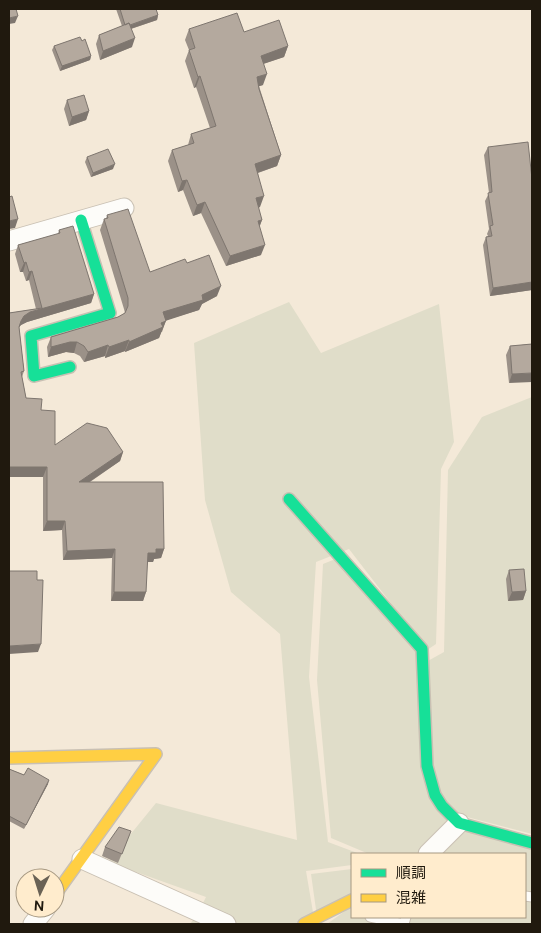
<svg xmlns="http://www.w3.org/2000/svg" width="541" height="933" font-family="'DM Sans','Noto Sans JP',sans-serif">
<rect width="100%" height="100%" fill="#f4e9d8"/>
<path fill="#e0ddc9" d="M289 302 321 353 439 304 454 442 441 469 436 644 427 650 349 549 316 562 309 677 328 842 360 854H352V865L306 871 315 924H190L197 915 206 897 108 862 156 803 297 840 280 634 231 592 205 500 194 343Z
M532 397V834L467 817 416 854H369L331 838 317 680 323 564 343 556 426 662 444 652 448 470 482 417Z
M468 820 532 836V924H327L352 906V917H525V854H421Z
M352 869V901L318 924 311 874Z"/>
<g fill="none" stroke-linecap="round" stroke-linejoin="round">
<g stroke="#c9c0b3" stroke-width="11">
<path id="lane" d="M525 896 532 897
M370 917 404 924 406 917"/>
</g>
<g stroke="#c9c0b3" stroke-width="21">
<path id="street" d="M9 241 124 208
M428 854 459 823
M82 859 226 924
M33 924 46 908"/>
</g>
<g stroke="#c9c0b3" stroke-width="14">
<path id="fast" d="M70 367 34 376 31 336 110 313 81 220
M289 499 422 649 427 766 435 795 442 806 459 823 532 843"/>
</g>
<g stroke="#c9c0b3" stroke-width="14">
<path id="slow" d="M9 758 156 754 55 895
M304 924 352 900"/>
</g>
<use href="#lane" stroke="#fdfcf9" stroke-width="9"/>
<use href="#street" stroke="#fdfcf9" stroke-width="19"/>
<use href="#fast" stroke="#16e098" stroke-width="11"/>
<use href="#slow" stroke="#ffcf43" stroke-width="11"/>
</g>
<path fill="#9b9188" d="M116 9H156L158 15 157 20 131 29 132 47 100 60 96 44 99 35 122 26Z
M189 29 244 32 288 46 284 57 263 64V85L259 86 281 155 277 166 258 173 260 207 258 208 262 220 259 227 261 255 226 266 201 213 193 216 183 190 178 192 168 161 172 150 188 145 191 134 210 128 196 87 194 88 185 61 189 50 185 40Z
M82 41 91 56 90 60 60 71 52 50 54 46Z
M67 100 89 111 86 120 69 126 64 109Z
M488 147 532 179V290L490 296 483 245 486 237 488 236 487 234 489 229 485 201 489 193 484 155Z
M87 157 113 169 91 177 85 162Z
M107 215 150 272 187 263 217 296 202 304 199 310 166 320 162 332H161L159 338 125 352V351L105 358V356L84 362 80 356 74 353 66 352 48 357 47 347 51 337 118 317 125 313 124 309 100 230 104 219H106Z
M59 230 94 294 91 303 27 322 21 325 19 327 24 371 22 377 26 398 41 410 55 445 123 452 120 461 90 482 164 549 161 558 154 559 153 562H147L146 592 143 601H111L112 558 63 560 62 530 43 531V477H9V313L36 309 29 280 26 281 23 272H20L15 254 18 245 58 234Z
M532 344 509 383 506 355 510 346Z
M509 570 526 591 523 600 508 601 506 579Z
M9 769 48 784 24 829 9 821Z
M131 831 118 863 102 856 105 847Z"/>
<path fill="#7e766f" d="M158 15 157 20 124 31 126 27Z
M18 16 15 23 9 24V18Z
M135 38 132 47 100 60 103 51Z
M288 46 284 57 257 66 261 56Z
M91 56 90 60 60 71 62 66Z
M267 74 263 85 253 88 257 77Z
M200 76 196 87 194 88 198 77Z
M89 111 86 120 69 126 72 117Z
M281 155 277 166 251 175 255 164Z
M115 164 113 169 91 177 93 173Z
M187 180 183 190 178 192 182 181Z
M264 196 260 207 252 209 256 198Z
M205 202 201 213 193 216 197 205Z
M18 219 15 228 9 229V221Z
M262 220 258 231V221Z
M265 245 261 255 226 266 230 256Z
M26 262 23 272H20L24 263Z
M32 271 29 280 26 281 29 272Z
M532 282V290L490 296 493 288Z
M221 286 217 296 202 304 199 310 159 323 163 312Z
M94 294 91 303 27 322 21 325 17 330 21 321 24 316 30 312Z
M166 321 159 338 125 352 129 342 161 323Z
M129 340 125 351 105 358 109 347Z
M70 342H77L74 353 66 352 48 357 51 347Z
M108 345 105 356 84 362 88 352Z
M532 373V382L509 383 512 374Z
M123 452 120 461 76 491 79 482Z
M9 467H47L43 477H9Z
M47 521H65L62 530 43 531Z
M115 549 112 558 63 560 67 551Z
M156 549H164L161 558 154 559 153 562H145L148 553Z
M526 591 523 600 508 601 512 592Z
M114 592H146L143 601H111Z
M41 644 38 652 9 654V646Z
M49 780 48 784 24 829 26 825Z"/>
<path fill="#b4a99e" stroke="#7e766f" d="M9 9H16L18 16 9 18Z
M120 9H156L158 15 130 25 129 23 125 25Z
M237 13 244 32 279 20 288 46 261 56 267 74 257 77 259 89 281 155 255 164 264 196 256 198 262 220 258 221 265 245 230 256 205 202 197 205 187 180 182 181 172 150 194 143 191 134 216 126 200 76 198 77 189 50 195 48 189 29Z
M129 23 135 38 103 51 99 35Z
M80 37 82 41 85 39 91 56 62 66 54 46Z
M84 95 89 111 72 117 67 100Z
M528 142 532 179V282L493 288 486 237 492 236 490 226 493 225 488 193 492 192 488 147Z
M108 149 115 164 93 173 87 157Z
M12 196 18 219 9 221V197Z
M128 209 150 272 185 259 187 263 209 255 221 286 202 295 203 300 163 312 166 321 161 323 163 327 129 342V340L109 347 108 345 88 352 84 346 77 342H70L51 347V337L118 317 125 313 128 306V298L104 219 108 218 107 215Z
M73 226 94 294 30 312 24 316 21 321 19 327 24 371 21 372 26 398 42 399 41 410 55 411V445L87 423 107 428 123 452 79 482H163L164 549H156V553H148L146 592H114L115 549 67 551 65 521H47V467H9V313L42 308 32 271 29 272 26 262 24 263 18 245 60 233 59 230Z
M532 344V373L512 374 510 346Z
M524 569 526 591 512 592 509 570Z
M9 571H37V580H43L41 644 9 646Z
M28 768 49 780 26 825 9 816V769L24 775Z
M119 827 131 831 122 854 105 847Z"/>
<rect width="541" height="933" fill="none" stroke="#20190e" stroke-width="20"/>
<rect x="351" y="853" width="175" height="65" fill="#ffeccd" stroke="#a69881"/>
<rect x="361" y="869" width="25" height="8" fill="#16e098" stroke="#a69881"/>
<text x="396" y="878" font-size="15" fill="#20190e">順調</text>
<rect x="361" y="894" width="25" height="8" fill="#ffcf43" stroke="#a69881"/>
<text x="396" y="903" font-size="15" fill="#20190e">混雑</text>
<g transform="translate(40 893) rotate(184)"><circle r="24" fill="#ffeccd" stroke="#a69881"/>
<path d="M0-4L9 19L0 12L-9 19Z" fill="#6a6255"/>
<text y="-8" font-size="14" font-weight="bold" text-anchor="middle" fill="#20190e">N</text>
</g>
</svg>
